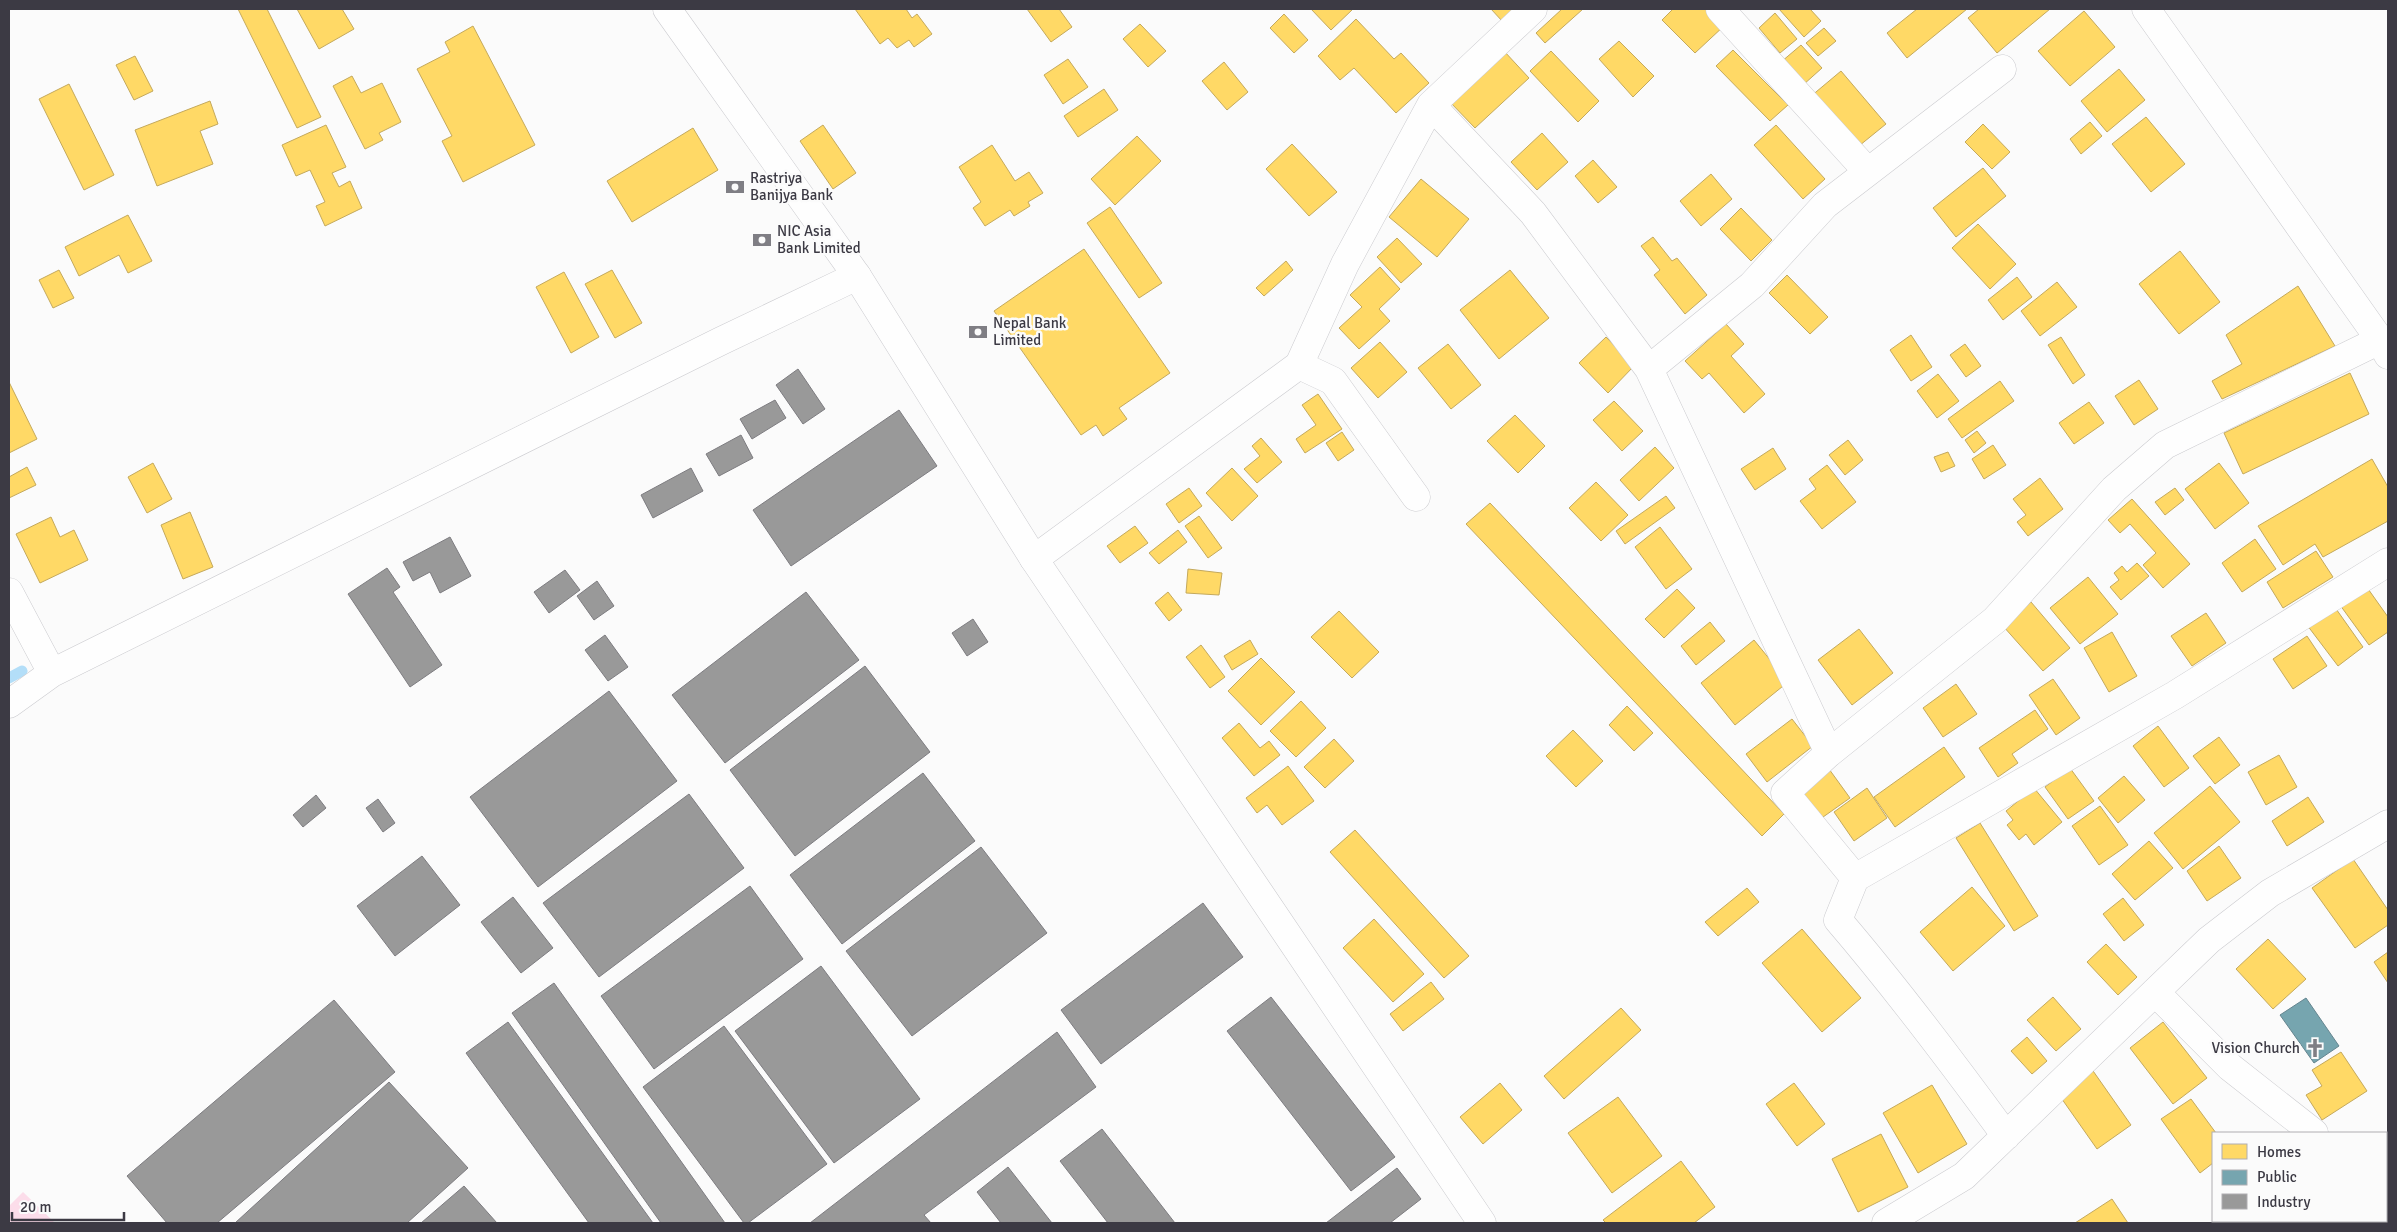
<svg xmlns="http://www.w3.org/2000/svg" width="2397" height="1232" font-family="Signika,sans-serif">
<rect width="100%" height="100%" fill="#fbfbfb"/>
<path fill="#fcddea" d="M23 1192 55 1223H9V1206Z"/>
<path fill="#ffd966" stroke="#c4a95c" d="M238 9H267L321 117 297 128Z
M297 9H342L354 29 319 49Z
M855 9H906L912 18 917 14 932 34 914 47 909 40 897 48 888 38 880 44Z
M1027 9H1059L1072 27 1051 42Z
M1311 9H1353L1331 30Z
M1491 9H1517L1503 22Z
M1562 9H1583L1545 43 1536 33Z
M1673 9H1709L1725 25 1695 53 1662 20Z
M1779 9H1810L1821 21 1804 37Z
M1917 9H1967L1907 58 1887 33Z
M1979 9H2050L1997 53 1968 18Z
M2084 11 2115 47 2070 86 2038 51Z
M1775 13 1797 39 1780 53 1759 28Z
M1284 14 1308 40 1294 53 1270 28Z
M1356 19 1394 59 1401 53 1429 83 1396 113 1354 68 1340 80 1318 56Z
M1140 24 1166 51 1148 67 1123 39Z
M473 26 535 145 463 182 442 141 452 136 417 69 450 52 445 42Z
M1824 28 1836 41 1818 56 1806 43Z
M1619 41 1654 76 1633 97 1599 59Z
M1801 45 1822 68 1803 85 1781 62Z
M1733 50 1788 105 1770 121 1716 66Z
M1504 51 1529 78 1475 128 1449 101Z
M1551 51 1599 101 1578 122 1530 71Z
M135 56 153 91 134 100 116 65Z
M1068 59 1088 87 1063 104 1044 75Z
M1224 62 1248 92 1227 110 1202 81Z
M2119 69 2145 100 2107 132 2081 101Z
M1841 71 1886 124 1854 150 1810 97Z
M352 76 361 93 382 83 401 122 379 133 383 140 365 149 333 86Z
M69 84 114 175 84 190 39 99Z
M1104 89 1118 110 1078 137 1064 116Z
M210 101 218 124 200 131 213 164 157 186 135 130Z
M2146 117 2185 164 2151 192 2112 144Z
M2090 122 2102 136 2081 154 2070 139Z
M1983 124 2010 152 1992 169 1965 142Z
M326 125 346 167 332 173 339 187 350 181 362 208 325 226 316 206 325 202 310 170 296 176 282 145Z
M823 125 856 173 833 189 800 141Z
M1776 125 1825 179 1803 199 1754 145Z
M693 128 718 170 632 222 607 181Z
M1542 133 1568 162 1537 190 1511 162Z
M1137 136 1161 161 1115 205 1091 179Z
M1292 144 1337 192 1309 216 1266 169Z
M992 145 1015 181 1029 172 1043 193 1028 202 1030 206 1014 216 1010 210 985 226 973 208 981 202 959 167Z
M1593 160 1617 187 1598 203 1575 176Z
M1983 168 2006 196 1956 237 1933 208Z
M1711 174 1732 199 1701 226 1680 201Z
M1421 179 1469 219 1437 257 1389 217Z
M1110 207 1162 283 1139 298 1087 223Z
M1741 208 1772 240 1751 261 1720 229Z
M128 215 152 261 128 273 119 255 79 276 65 247Z
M1978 224 2016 264 1990 289 1952 248Z
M1653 237 1672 261 1677 258 1707 295 1685 314 1654 275 1660 270 1641 246Z
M1397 238 1422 264 1401 283 1377 257Z
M1084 249 1170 373 1119 408 1127 419 1103 436 1096 425 1081 435 994 311Z
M2180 251 2220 302 2179 334 2139 284Z
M1286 261 1293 270 1264 296 1256 288Z
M1380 267 1400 289 1379 309 1390 321 1359 349 1339 328 1362 307 1350 295Z
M59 270 74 298 53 308 39 280Z
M612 270 642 323 615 338 585 284Z
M1510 270 1549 318 1499 359 1460 310Z
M564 272 599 337 571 353 536 287Z
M1787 275 1828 317 1810 334 1769 293Z
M2017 277 2032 297 2003 320 1988 300Z
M2057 282 2077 307 2040 336 2021 311Z
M2298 286 2335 346 2222 399 2212 381 2242 364 2226 335Z
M1726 324 1744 344 1731 356 1765 394 1744 413 1709 373 1702 379 1685 361Z
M1911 335 1932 367 1911 381 1890 350Z
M1606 337 1634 366 1608 393 1579 363Z
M2061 337 2085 375 2073 384 2048 345Z
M1380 342 1407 372 1378 398 1351 368Z
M1448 344 1481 385 1451 409 1418 368Z
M1965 344 1981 366 1966 377 1950 355Z
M2350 373 2369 414 2243 474 2224 433Z
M1938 374 1959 401 1937 418 1917 391Z
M2139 380 2158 409 2134 425 2115 396Z
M2000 381 2014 401 1962 438 1948 419Z
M9 382 37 439 9 453Z
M1318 394 1342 429 1305 453 1296 439 1316 425 1302 405Z
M1614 401 1643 431 1622 451 1593 420Z
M2089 402 2104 423 2074 444 2059 423Z
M1515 415 1545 446 1518 473 1487 441Z
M1977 431 1986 443 1974 453 1965 440Z
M1342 432 1354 450 1338 461 1326 443Z
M1261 438 1282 462 1257 483 1244 469 1260 456 1252 446Z
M1848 440 1863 460 1845 475 1829 455Z
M1993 445 2006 465 1984 479 1972 459Z
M1655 447 1674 468 1639 501 1620 480Z
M1773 448 1786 469 1755 490 1741 469Z
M1948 452 1955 466 1941 472 1934 457Z
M2372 459 2388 487V521L2323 557 2315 544 2283 565 2258 526Z
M153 463 172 499 147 513 128 477Z
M2219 463 2249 503 2215 529 2185 489Z
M1827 465 1856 502 1822 529 1800 501 1816 489 1809 479Z
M27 467 36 485 9 498V477Z
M1232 468 1258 496 1232 521 1206 493Z
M2040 478 2063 509 2028 536 2017 522 2026 515 2013 499Z
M1596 482 1628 515 1601 541 1569 508Z
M1189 488 1202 506 1179 523 1166 504Z
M2175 488 2184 500 2165 515 2155 502Z
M1666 496 1675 508 1625 544 1616 531Z
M2132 499 2190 564 2163 588 2143 565 2156 553 2130 524 2120 533 2108 520Z
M1490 503 1784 814 1762 836 1466 524Z
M190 512 213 567 183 579 161 525Z
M1199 516 1222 548 1208 558 1185 526Z
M51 517 60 537 74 530 88 560 40 583 16 534Z
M1135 526 1148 543 1120 563 1107 546Z
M1660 527 1692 569 1666 589 1635 547Z
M1178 530 1187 542 1159 564 1149 553Z
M2255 539 2276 569 2242 592 2222 563Z
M2316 551 2333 577 2283 608 2267 582Z
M2137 563 2149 576 2121 600 2110 587 2119 580 2114 573 2122 566 2127 572Z
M1188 569 1222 573 1219 595 1186 593Z
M2088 577 2118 614 2080 644 2050 608Z
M2366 586 2388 617V632L2369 645 2340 605Z
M1677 589 1695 608 1664 638 1645 619Z
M1168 592 1182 610 1169 621 1155 603Z
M2031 602 2070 648 2043 671 2003 626Z
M2334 606 2363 647 2338 666 2307 625Z
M1339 611 1379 652 1352 678 1311 637Z
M2206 613 2226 643 2192 666 2171 636Z
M1710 622 1725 641 1696 665 1681 646Z
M1859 629 1893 673 1852 705 1818 660Z
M2112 632 2137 676 2109 692 2084 648Z
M2307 636 2327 666 2293 689 2273 659Z
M1250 640 1258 654 1232 670 1224 656Z
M1754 640 1788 682 1735 725 1701 683Z
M1201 645 1225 677 1210 688 1186 657Z
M1261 658 1295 692 1261 725 1228 691Z
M2053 679 2080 718 2056 735 2029 695Z
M1956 684 1977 714 1943 737 1923 708Z
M1301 701 1326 728 1296 757 1270 731Z
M1627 706 1653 733 1634 751 1609 725Z
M2035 710 2048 729 2012 754 2018 763 1998 777 1979 748Z
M1792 719 1813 746 1767 782 1746 754Z
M1239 723 1260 748 1269 741 1280 755 1254 776 1222 738Z
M2158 726 2189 768 2164 787 2133 746Z
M1573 730 1603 761 1576 787 1546 756Z
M2219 737 2240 765 2215 784 2193 756Z
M1334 739 1354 761 1325 788 1304 767Z
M1944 747 1965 777 1895 827 1874 797Z
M2279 755 2297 787 2266 805 2248 772Z
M1288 766 1314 801 1282 825 1267 805 1257 813 1246 798Z
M2070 768 2094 801 2068 819 2045 787Z
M1829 769 1850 798 1816 822 1795 792Z
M2124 776 2145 800 2118 823 2098 798Z
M2210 786 2240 822 2183 869 2154 833Z
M1867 788 1887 818 1854 841 1834 812Z
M2034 788 2062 822 2034 845 2026 834 2019 840 2007 825 2013 820 2006 811Z
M2308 797 2324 822 2287 846 2272 821Z
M2100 806 2128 845 2099 865 2072 826Z
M1980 823 2038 916 2014 931 1956 838Z
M1355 830 1469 956 1444 978 1330 852Z
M2149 841 2173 868 2135 900 2112 874Z
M2219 846 2241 878 2207 901 2187 871Z
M2353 859 2388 910V925L2355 948 2312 888Z
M1972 887 2005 926 1953 971 1920 932Z
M1747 888 1759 902 1718 936 1705 922Z
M2123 898 2144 925 2124 941 2103 914Z
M1374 919 1424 974 1393 1002 1343 948Z
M1802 929 1861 998 1822 1032 1762 963Z
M2268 939 2306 979 2273 1009 2236 969Z
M2106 944 2137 977 2118 995 2087 962Z
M2388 952V983L2374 962Z
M1431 982 1444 999 1403 1031 1390 1014Z
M2053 997 2081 1029 2056 1051 2027 1020Z
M1621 1008 1641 1030 1564 1099 1544 1076Z
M2163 1022 2207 1078 2173 1104 2130 1048Z
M2027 1037 2047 1061 2032 1074 2011 1051Z
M2341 1052 2367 1091 2322 1120 2306 1095 2322 1086 2312 1070Z
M2091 1068 2131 1125 2097 1149 2057 1092Z
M1500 1083 1522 1110 1483 1144 1460 1117Z
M1794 1083 1825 1124 1797 1146 1766 1104Z
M1932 1085 1967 1144 1918 1173 1883 1113Z
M1618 1097 1662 1156 1612 1193 1568 1133Z
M2191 1099 2216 1133H2213V1163L2200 1173 2161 1119Z
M1881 1134 1908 1187 1858 1212 1832 1159Z
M1681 1161 1715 1207 1694 1223H1606L1603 1220Z
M2112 1199 2128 1223H2075Z
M2386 1208 2388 1210V1223H2340L2342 1221H2386Z
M2282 1221H2324L2321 1223H2284Z"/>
<path fill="#76a5af" stroke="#65858f" d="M2306 998 2339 1046 2314 1063 2280 1015Z"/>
<path fill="#999" stroke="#7d7c80" d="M798 369 825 409 803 424 776 385Z
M775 400 786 418 752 439 740 419Z
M899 410 937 466 791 566 753 510Z
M741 435 753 458 719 476 706 454Z
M691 468 703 491 653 518 641 495Z
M450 537 471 576 440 593 430 572 413 581 403 562Z
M387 568 400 587 393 592 442 665 410 687 348 594Z
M565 570 580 590 549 613 534 592Z
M597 581 614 606 594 620 577 596Z
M806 592 859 660 725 763 672 695Z
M973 619 988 642 967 656 952 633Z
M605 635 628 667 608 681 585 650Z
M865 666 930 752 795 856 730 770Z
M609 691 677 781 538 887 470 797Z
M923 773 975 841 842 944 790 875Z
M689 794 744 868 599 977 543 903Z
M316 795 326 808 303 827 293 815Z
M378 799 395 823 383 832 366 808Z
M981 847 1047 933 912 1036 846 951Z
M422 856 460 905 395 956 357 906Z
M750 886 803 959 654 1069 601 996Z
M513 897 553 948 521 973 481 922Z
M1203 903 1243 957 1101 1064 1061 1010Z
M821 966 920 1099 834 1163 735 1031Z
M554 983 725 1223H661L512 1013Z
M1271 997 1395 1157 1351 1191 1227 1031Z
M334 1000 395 1072 217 1223H167L127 1176Z
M508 1022 653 1223H589L466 1053Z
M724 1026 827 1164 748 1223H744L643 1087Z
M1057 1032 1096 1087 924 1215 931 1223H810Z
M389 1082 468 1168 407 1223H235Z
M1102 1129 1175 1223H1108L1060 1161Z
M1008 1167 1052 1223H1001L977 1192Z
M1397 1168 1421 1199 1390 1223H1326Z
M464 1186 497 1223H421Z"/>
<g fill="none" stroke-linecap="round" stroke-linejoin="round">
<path stroke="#b3def8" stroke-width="11" d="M9 678 22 671"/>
<g stroke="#cbcbcf" stroke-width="29">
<path id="street" d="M1720 9 1868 172
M2146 9 2380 340 2388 355
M1431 105 1533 213 1649 369 1829 753
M1299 365 1333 381 1416 497
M1649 369 1752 285 1825 205 2002 69
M1034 559 1299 365 1345 264 1431 105 1533 9
M9 592 52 673
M9 704 52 673 721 341 857 276
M1855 878 1785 793 1829 753 1995 620 2114 489 2165 445 2380 340
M2155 992 2230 1067 2314 1133
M2006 1136C1952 1062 1898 990 1838 920L1855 878 2175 695 2388 562
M2386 1195 2388 1198
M1886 1223 1964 1176 2209 940 2270 893 2388 824"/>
</g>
<g stroke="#cbcbcf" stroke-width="29">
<path id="primary" d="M667 9 857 276 1034 559 1482 1223"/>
</g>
<use href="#street" stroke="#fefefe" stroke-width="28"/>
<use href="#primary" stroke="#fefefe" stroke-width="28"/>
</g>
<defs>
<g id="bank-bare" transform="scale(1.5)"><path d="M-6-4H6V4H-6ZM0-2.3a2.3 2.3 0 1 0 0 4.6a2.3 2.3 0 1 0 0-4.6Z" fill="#7f7e84" stroke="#fbfbfb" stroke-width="2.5" paint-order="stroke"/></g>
<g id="church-bare" transform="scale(1.5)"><path d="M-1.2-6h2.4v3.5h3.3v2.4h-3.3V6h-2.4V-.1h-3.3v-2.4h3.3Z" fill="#7f7e84" stroke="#fbfbfb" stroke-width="2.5" paint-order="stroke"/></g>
</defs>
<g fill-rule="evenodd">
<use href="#bank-bare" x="735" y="187"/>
<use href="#bank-bare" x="762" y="240"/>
<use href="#bank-bare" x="978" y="332"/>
<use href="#church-bare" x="2315" y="1048"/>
</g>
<g text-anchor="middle" stroke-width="5" stroke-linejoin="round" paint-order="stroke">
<g font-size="15" fill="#3c3a44" stroke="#fbfbfb" text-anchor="start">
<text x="750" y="183">Rastriya<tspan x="750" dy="17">Banijya Bank</tspan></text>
<text x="777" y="236">NIC Asia<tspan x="777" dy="17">Bank Limited</tspan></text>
<text x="993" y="328">Nepal Bank<tspan x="993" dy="17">Limited</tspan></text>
<text x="2300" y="1053" text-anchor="end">Vision Church</text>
</g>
</g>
<rect width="2397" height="1232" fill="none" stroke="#3c3a44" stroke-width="20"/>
<rect x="2212" y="1132" width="175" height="90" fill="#fbfbfb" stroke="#afaeb2"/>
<rect x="2222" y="1144" width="25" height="15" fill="#ffd966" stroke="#afaeb2"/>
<text x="2257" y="1157" font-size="15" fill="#3c3a44">Homes</text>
<rect x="2222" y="1170" width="25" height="15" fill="#76a5af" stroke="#afaeb2"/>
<text x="2257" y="1182" font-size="15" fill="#3c3a44">Public</text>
<rect x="2222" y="1194" width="25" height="15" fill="#999999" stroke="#afaeb2"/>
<text x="2257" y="1207" font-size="15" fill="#3c3a44">Industry</text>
<path d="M12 1212v8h112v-8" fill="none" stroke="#3c3a44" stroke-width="2.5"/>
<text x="20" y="1212" font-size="15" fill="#3c3a44" stroke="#fbfbfb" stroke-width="4" paint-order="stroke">20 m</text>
</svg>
